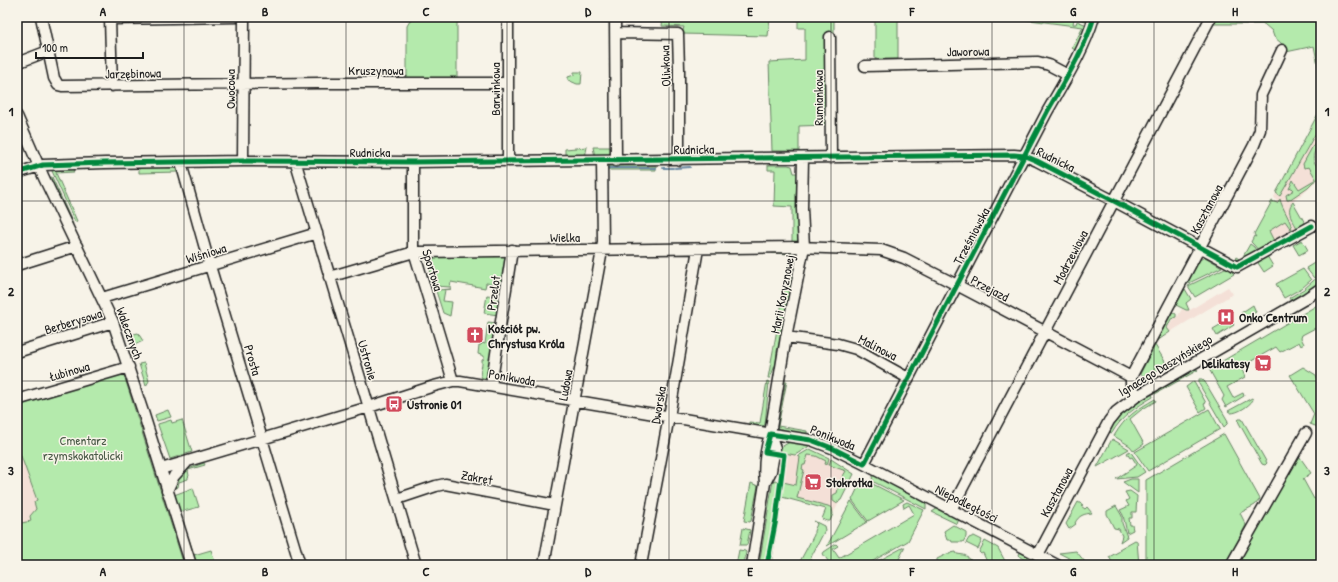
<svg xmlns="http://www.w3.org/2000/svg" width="1338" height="582" font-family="'Patrick Hand',sans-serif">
<rect width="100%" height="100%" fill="#f7f3e8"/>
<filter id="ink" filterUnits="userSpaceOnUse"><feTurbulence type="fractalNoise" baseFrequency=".025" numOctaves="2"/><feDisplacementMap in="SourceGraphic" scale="8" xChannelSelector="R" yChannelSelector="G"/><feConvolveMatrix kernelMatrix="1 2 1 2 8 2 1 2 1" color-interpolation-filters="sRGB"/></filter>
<g filter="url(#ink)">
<path fill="#f4e0d7" d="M1321 108V133L1307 159 1318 179 1291 204 1289 213 1297 228 1272 243 1266 233 1281 209 1274 197Z
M1228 287 1233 294 1170 332 1168 328 1172 320 1178 316 1182 309 1186 311 1190 310Z
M17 445 37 501 58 565H17Z
M810 449 831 459 854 474 833 514V510L797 498 799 486 778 481 784 453 798 456Z"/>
<path fill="#b4eaac" stroke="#688364" d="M663 17H770L768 36 682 34 684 27 662 26Z
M798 17H834V60L828 125 799 126V151H772L769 62 805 60V28H798Z
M875 17H898V59H875Z
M1006 17H1087L1086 21 1074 18 1073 24H1076L1077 21 1087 25 1077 49 1075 50 1072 48 1083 27Z
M1214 17H1321V80L1314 46 1286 52 1281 43 1274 37 1272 31 1264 24H1214L1213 23Z
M457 18V79H404L407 76V26L411 19Z
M574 72H582L581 84H577L568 80V77L574 75Z
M1321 108V124L1280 196 1276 193Z
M1321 131C1321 145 1304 159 1321 169V177L1313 182 1308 187 1289 200H1287L1286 195 1294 190 1292 188 1289 189 1293 180 1299 189 1316 179 1309 167 1304 168 1303 164Z
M587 147 585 157H565V149Z
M593 147H611L612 151 609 155 595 157Z
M768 165H788L792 166 794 173H798L796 195 799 240 801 245 792 243V207L774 206 775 170H768Z
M608 166H656V170H606Z
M152 167 175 168 178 172 139 173V168Z
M56 169H73L74 172 56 173 77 221 75 222 52 171Z
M52 177 73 224H72L70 223 49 178Z
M1280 199C1282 209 1292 221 1292 231L1285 221 1269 231 1274 241 1259 251 1253 244 1251 242 1254 236 1256 237 1254 234 1272 201 1277 203Z
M1293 202 1305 223 1297 228C1293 220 1285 211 1293 202Z
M1302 240 1308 250 1299 255 1293 245Z
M1250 244 1254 247 1257 252 1239 262H1233L1236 257 1241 260Z
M799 251 789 293 788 311 777 351 776 363 770 378H768L791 254 772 253Z
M506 255 507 256 505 271 503 270 501 283 503 284 502 289 495 290 497 284 486 283 485 288 451 282 450 287 435 286 426 257Z
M1267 256 1273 266 1264 272 1258 263 1259 261Z
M1205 257 1222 267 1187 284 1199 260Z
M1321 259V271L1314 278 1306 268Z
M1227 267 1234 274 1195 297 1188 286Z
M1303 269 1311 280 1302 288 1284 298 1276 284Z
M1321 274V282L1293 301H1291L1289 298 1304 289Z
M451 289 445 290 443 301 452 302 450 316 443 313 436 291 438 290Z
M1185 289 1191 299 1186 303 1189 310H1186L1176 305Z
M487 295 494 296 500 301 498 315 484 313Z
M1321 303V325L1302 335 1301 338 1304 344 1301 346 1299 342 1280 352 1276 347 1241 367 1245 377 1227 387 1233 398 1243 393 1244 396 1226 407 1222 400 1224 396 1209 369Z
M1253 305 1256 312 1245 319 1241 313Z
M1172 312 1176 314V317L1171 319 1167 328 1170 332 1157 341Z
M1230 319 1234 325 1217 336 1213 329Z
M123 321 130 335 138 333 143 341 132 346Z
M488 322 497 323 488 379 482 378C478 371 483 368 482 360L484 359V356L478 354 479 345H481L482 343 485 344Z
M1155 345 1167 365 1145 377 1140 374Z
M144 363 149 381 146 386 139 364Z
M1303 367 1316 375 1321 388V432L1318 427 1310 424 1314 414 1290 375Z
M1194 368 1198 370 1155 394 1153 391Z
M123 372 184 565H19L17 554V524L31 521 30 516 36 509 34 502 37 500 17 445V403Z
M1199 379H1202L1205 382 1228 421 1227 424 1224 427 1199 384Z
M767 381 769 382 765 425 760 427 749 424V422L760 423Z
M786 381H787L778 426 807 431V434L777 429Z
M1194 381 1206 403 1204 404 1206 408 1200 412 1186 387Z
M1151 392 1153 397C1136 407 1121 417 1112 433L1107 431 1120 414Z
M1252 398 1253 400C1249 406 1238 413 1231 413L1228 411Z
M1155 399 1156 401 1141 410 1130 419 1144 444 1134 451 1130 446 1114 436C1126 416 1136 410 1155 399Z
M1209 409 1220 429 1148 471 1135 452Z
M168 410 171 417 157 421 155 415Z
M1239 419H1242L1267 463 1265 465 1262 464 1239 423 1238 420Z
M171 420 172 423 182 420 192 452 170 459 158 425V424Z
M1224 434 1260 499 1255 505 1240 513 1246 525 1225 565H1146V480Z
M1112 439 1129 449 1097 467Z
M790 442 809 445 808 447 795 455 779 452 781 447Z
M810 449 829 458 827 465 825 464 826 461 816 456 808 455 805 465H803L802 469 804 470 797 498 828 506 832 508 833 514 830 521H827L822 519 826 509 782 497 771 565H770L780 508 783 482 796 485 800 457 798 456Z
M1130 451 1145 472 1137 477 1116 479 1137 465 1132 457 1130 458 1127 453Z
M1297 453 1311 473 1303 479 1314 499 1321 495V565H1237Z
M831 459 854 474 841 500 836 503 833 501V495L837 493 840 481 846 471 829 465Z
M204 463 205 465 188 470 189 476 188 477V479L179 482 178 487 173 490C175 473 190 468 204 463Z
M874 475 926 503V509L874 482 872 478Z
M862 479H863L904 500 868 521 852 500Z
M1131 479H1138V493L1123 482Z
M775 480 778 481 776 501 766 565H759L773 481Z
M751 483 758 486 751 521 750 522 744 521Z
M193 488 199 507 180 512 174 495Z
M1130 491 1137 496 1136 512H1132V518H1129L1130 525H1132L1133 530 1127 533 1123 515 1120 510 1129 506 1126 501 1129 499 1125 492Z
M851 501 867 522 827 546Z
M907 502 924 510 908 541 866 565H831L823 554 824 552 836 544 838 546 833 549 839 558 914 514 909 505 904 508 903 504Z
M1078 502 1083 505 1081 506 1085 509 1087 507 1092 513C1084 514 1079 515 1075 523L1076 524 1069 529 1066 524Z
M1116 506 1122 516V523L1127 537 1120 542 1122 536 1119 529 1114 528 1107 514V511Z
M938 508 959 519 957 524 932 512Z
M814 521 824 526 825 530 807 565H798L814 535V531L817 524Z
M953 525 966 532V537L963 542H952L951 540H947L944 531Z
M743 528 750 530 747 545H740Z
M186 533H187L194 555 211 550 216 565H196Z
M974 536 982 540 978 549 966 543 969 538Z
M1135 540 1137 541 1139 565H1114L1109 557 1120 551 1119 549Z
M985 541 998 548 1005 561 998 565H981L987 562 983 553 981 554 979 552Z
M904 547H905L896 565H871Z
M739 550 745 551 746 552 744 565H736Z
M1022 551 1044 562 1042 565H1036L1020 557 1019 554Z
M1076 551 1085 562 1080 564 1059 553Z
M956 552 957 554 964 555 968 557V559L971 560 973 563 972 565H944L943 562 940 563 937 561V559L947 554H950V553Z"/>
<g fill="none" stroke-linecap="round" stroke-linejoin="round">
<path stroke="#6a8aa3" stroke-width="2" d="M608 168H656
M663 168H673
M675 168 690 167"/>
<g stroke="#1c1c1c" stroke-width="13">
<path id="minor" d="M41 17 54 78 58 85 62 86 322 83H508
M508 17V161
M615 18 616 161
M616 33 678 34 679 69V160
M830 37 831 158
M17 63 48 51
M865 66 1038 62 1049 65 1068 75
M112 86 110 19 235 17
M17 116 44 178 113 322 144 415 191 565
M243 161 244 17
M297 162V167L416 565
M413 162V248L453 381
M181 163 210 266 300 565
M17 173 43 165 105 163 243 161 413 162 1014 155 1025 156 1037 161 1114 201 1237 267 1312 226
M17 265 77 246
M329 277 414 252H422L798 247 881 250 904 258 953 283 1131 377
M102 298 317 233
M786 337 838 344 856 349 908 378
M17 352 113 322
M491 386 512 250
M1137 396 1131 384V377L1254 145 1260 130 1261 95 1282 50
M17 400 129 367
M864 464 1047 112C1064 82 1084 51 1094 17
M161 469 369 407 434 386 453 381H460L760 432 811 440 832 448 864 464 1057 565
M765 483 771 471 775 448 770 434
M167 491 174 476 186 463
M397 499 436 486 445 484 555 505
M951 510 1211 17
M1038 555 1109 421 1116 412 1137 396 1305 299 1321 288
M544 565 601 256 603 242 602 161
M641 565 670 411 698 249
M752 565 765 483C763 466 765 451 770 434L786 337 804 247 802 209 803 158
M1231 565 1306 433"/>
</g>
<use href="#minor" stroke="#f7f3e8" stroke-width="10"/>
<g stroke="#f7f3e8" stroke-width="8">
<path id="cycleway" d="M17 173 43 165 105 163 243 161 413 162 1014 155 1025 156 1037 161 1114 201 1237 267 1312 226
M767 565 776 519 784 455 765 452 770 434 811 440 832 448 864 464 1047 112C1064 82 1084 51 1094 17"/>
</g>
<use href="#cycleway" stroke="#00873e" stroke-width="5"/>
</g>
</g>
<path fill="none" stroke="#1c1c1c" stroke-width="1" stroke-opacity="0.55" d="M184 17V565M346 17V565M507 17V565M669 17V565M831 17V565M992 17V565M1154 17V565M17 201H1321M17 381H1321"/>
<defs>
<g id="hospital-square" transform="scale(0.9)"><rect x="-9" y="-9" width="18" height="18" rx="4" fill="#d1495b" stroke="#f7f3e8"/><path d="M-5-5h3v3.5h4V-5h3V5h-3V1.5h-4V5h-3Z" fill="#fff"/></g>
<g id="church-square" transform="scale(0.9)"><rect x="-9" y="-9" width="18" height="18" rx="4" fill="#d1495b" stroke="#f7f3e8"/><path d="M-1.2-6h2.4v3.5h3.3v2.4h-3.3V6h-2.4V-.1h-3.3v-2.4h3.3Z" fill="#fff"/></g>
<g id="supermarket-square" transform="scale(0.9)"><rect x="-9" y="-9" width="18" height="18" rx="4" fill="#d1495b" stroke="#f7f3e8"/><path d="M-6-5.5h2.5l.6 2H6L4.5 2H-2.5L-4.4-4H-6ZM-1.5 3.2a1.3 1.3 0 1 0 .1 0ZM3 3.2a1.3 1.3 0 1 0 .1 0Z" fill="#fff"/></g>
<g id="bus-square" transform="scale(0.9)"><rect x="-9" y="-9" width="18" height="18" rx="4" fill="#d1495b" stroke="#f7f3e8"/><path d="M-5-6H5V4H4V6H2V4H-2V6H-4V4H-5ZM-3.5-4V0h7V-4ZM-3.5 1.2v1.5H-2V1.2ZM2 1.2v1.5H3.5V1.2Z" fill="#fff"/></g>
</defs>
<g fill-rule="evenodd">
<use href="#hospital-square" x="1226" y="317"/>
<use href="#church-square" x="475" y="335"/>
<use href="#supermarket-square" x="1263" y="363"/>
<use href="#bus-square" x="394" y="404"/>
<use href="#supermarket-square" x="813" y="482"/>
</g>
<g text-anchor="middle" stroke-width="3" stroke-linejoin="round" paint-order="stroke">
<g font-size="13" fill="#1c1c1c" stroke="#f7f3e8">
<text transform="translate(968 51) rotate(-1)" y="5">Jaworowa</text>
<text transform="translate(665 66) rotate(-92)" y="5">Oliwkowa</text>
<text x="376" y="75">Kruszynowa</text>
<text transform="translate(133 73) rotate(-1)" y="5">Jarzębinowa</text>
<text transform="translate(230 89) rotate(-90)" y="5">Owocowa</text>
<text transform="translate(495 89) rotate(-90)" y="5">Barwinkowa</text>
<text transform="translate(818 98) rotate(-90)" y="5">Rumiankowa</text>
<text transform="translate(694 149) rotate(-1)" y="5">Rudnicka</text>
<text x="370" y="157">Rudnicka</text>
<text transform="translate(1056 159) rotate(26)" y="5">Rudnicka</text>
<text transform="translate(1206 209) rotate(-62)" y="5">Kasztanowa</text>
<text transform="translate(971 236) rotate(-62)" y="5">Trześniowska</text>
<text x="565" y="242">Wielka</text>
<text transform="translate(206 253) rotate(-17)" y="5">Wiśniowa</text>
<text transform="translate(1070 257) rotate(-62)" y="5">Modrzewiowa</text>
<text transform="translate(433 270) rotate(73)" y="5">Sportowa</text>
<text transform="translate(990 288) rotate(28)" y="5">Przejazd</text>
<text transform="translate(493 293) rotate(-82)" y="5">Przelot</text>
<text transform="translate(782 294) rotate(-79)" y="5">Marii Koryznowej</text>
<text transform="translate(73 321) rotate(-17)" y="5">Berberysowa</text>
<text transform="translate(130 333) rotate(70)" y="5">Walecznych</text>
<text transform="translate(878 347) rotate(27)" y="5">Malinowa</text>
<text transform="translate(253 360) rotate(73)" y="5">Prosta</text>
<text transform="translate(368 360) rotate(74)" y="5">Ustronie</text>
<text transform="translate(1165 365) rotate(-31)" y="5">Ignacego Daszyńskiego</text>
<text transform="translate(69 371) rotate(-16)" y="5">Łubinowa</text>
<text transform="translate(512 377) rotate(10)" y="5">Ponikwoda</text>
<text transform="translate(565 385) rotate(-80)" y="5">Ludowa</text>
<text transform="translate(658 405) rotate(-80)" y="5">Dworska</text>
<text transform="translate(833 437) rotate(22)" y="5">Ponikwoda</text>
<text transform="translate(477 477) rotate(11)" y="5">Zakręt</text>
<text transform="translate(1056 492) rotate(-62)" y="5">Kasztanowa</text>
<text transform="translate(967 503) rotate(27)" y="5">Niepodległości</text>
</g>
<g font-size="13" font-weight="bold" fill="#1c1c1c" stroke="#f7f3e8" text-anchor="start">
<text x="1239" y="322">Onko Centrum</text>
<text x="488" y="333">Kościół pw.<tspan x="488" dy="15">Chrystusa Króla</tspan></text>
<text x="1250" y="368" text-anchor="end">Delikatesy</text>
<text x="407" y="409">Ustronie 01</text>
<text x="826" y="487">Stokrotka</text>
</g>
<g font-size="13" fill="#4a5a47" stroke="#f7f3e8">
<text x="83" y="445">Cmentarz<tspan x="83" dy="15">rzymskokatolicki</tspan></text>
</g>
</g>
<rect width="1338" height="582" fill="none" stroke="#f7f3e8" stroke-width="44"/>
<path d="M36 52v6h107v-6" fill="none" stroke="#1c1c1c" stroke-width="2"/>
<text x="42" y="52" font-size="12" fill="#1c1c1c" stroke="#f7f3e8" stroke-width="3" paint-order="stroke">100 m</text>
<rect x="22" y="22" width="1294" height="538" fill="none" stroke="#1c1c1c" stroke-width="1.5"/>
<g font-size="13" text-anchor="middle" font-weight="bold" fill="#1c1c1c">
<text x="103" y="16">A</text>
<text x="265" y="16">B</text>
<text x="426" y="16">C</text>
<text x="588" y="16">D</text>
<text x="750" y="16">E</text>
<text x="912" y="16">F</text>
<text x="1073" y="16">G</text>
<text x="1235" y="16">H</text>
<text x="11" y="116">1</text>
<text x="1327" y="116">1</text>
<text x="11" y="296">2</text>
<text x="1327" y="296">2</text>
<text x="11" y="475">3</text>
<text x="1327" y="475">3</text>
<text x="103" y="576">A</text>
<text x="265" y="576">B</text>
<text x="426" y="576">C</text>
<text x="588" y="576">D</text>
<text x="750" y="576">E</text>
<text x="912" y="576">F</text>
<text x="1073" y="576">G</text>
<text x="1235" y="576">H</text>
</g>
</svg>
